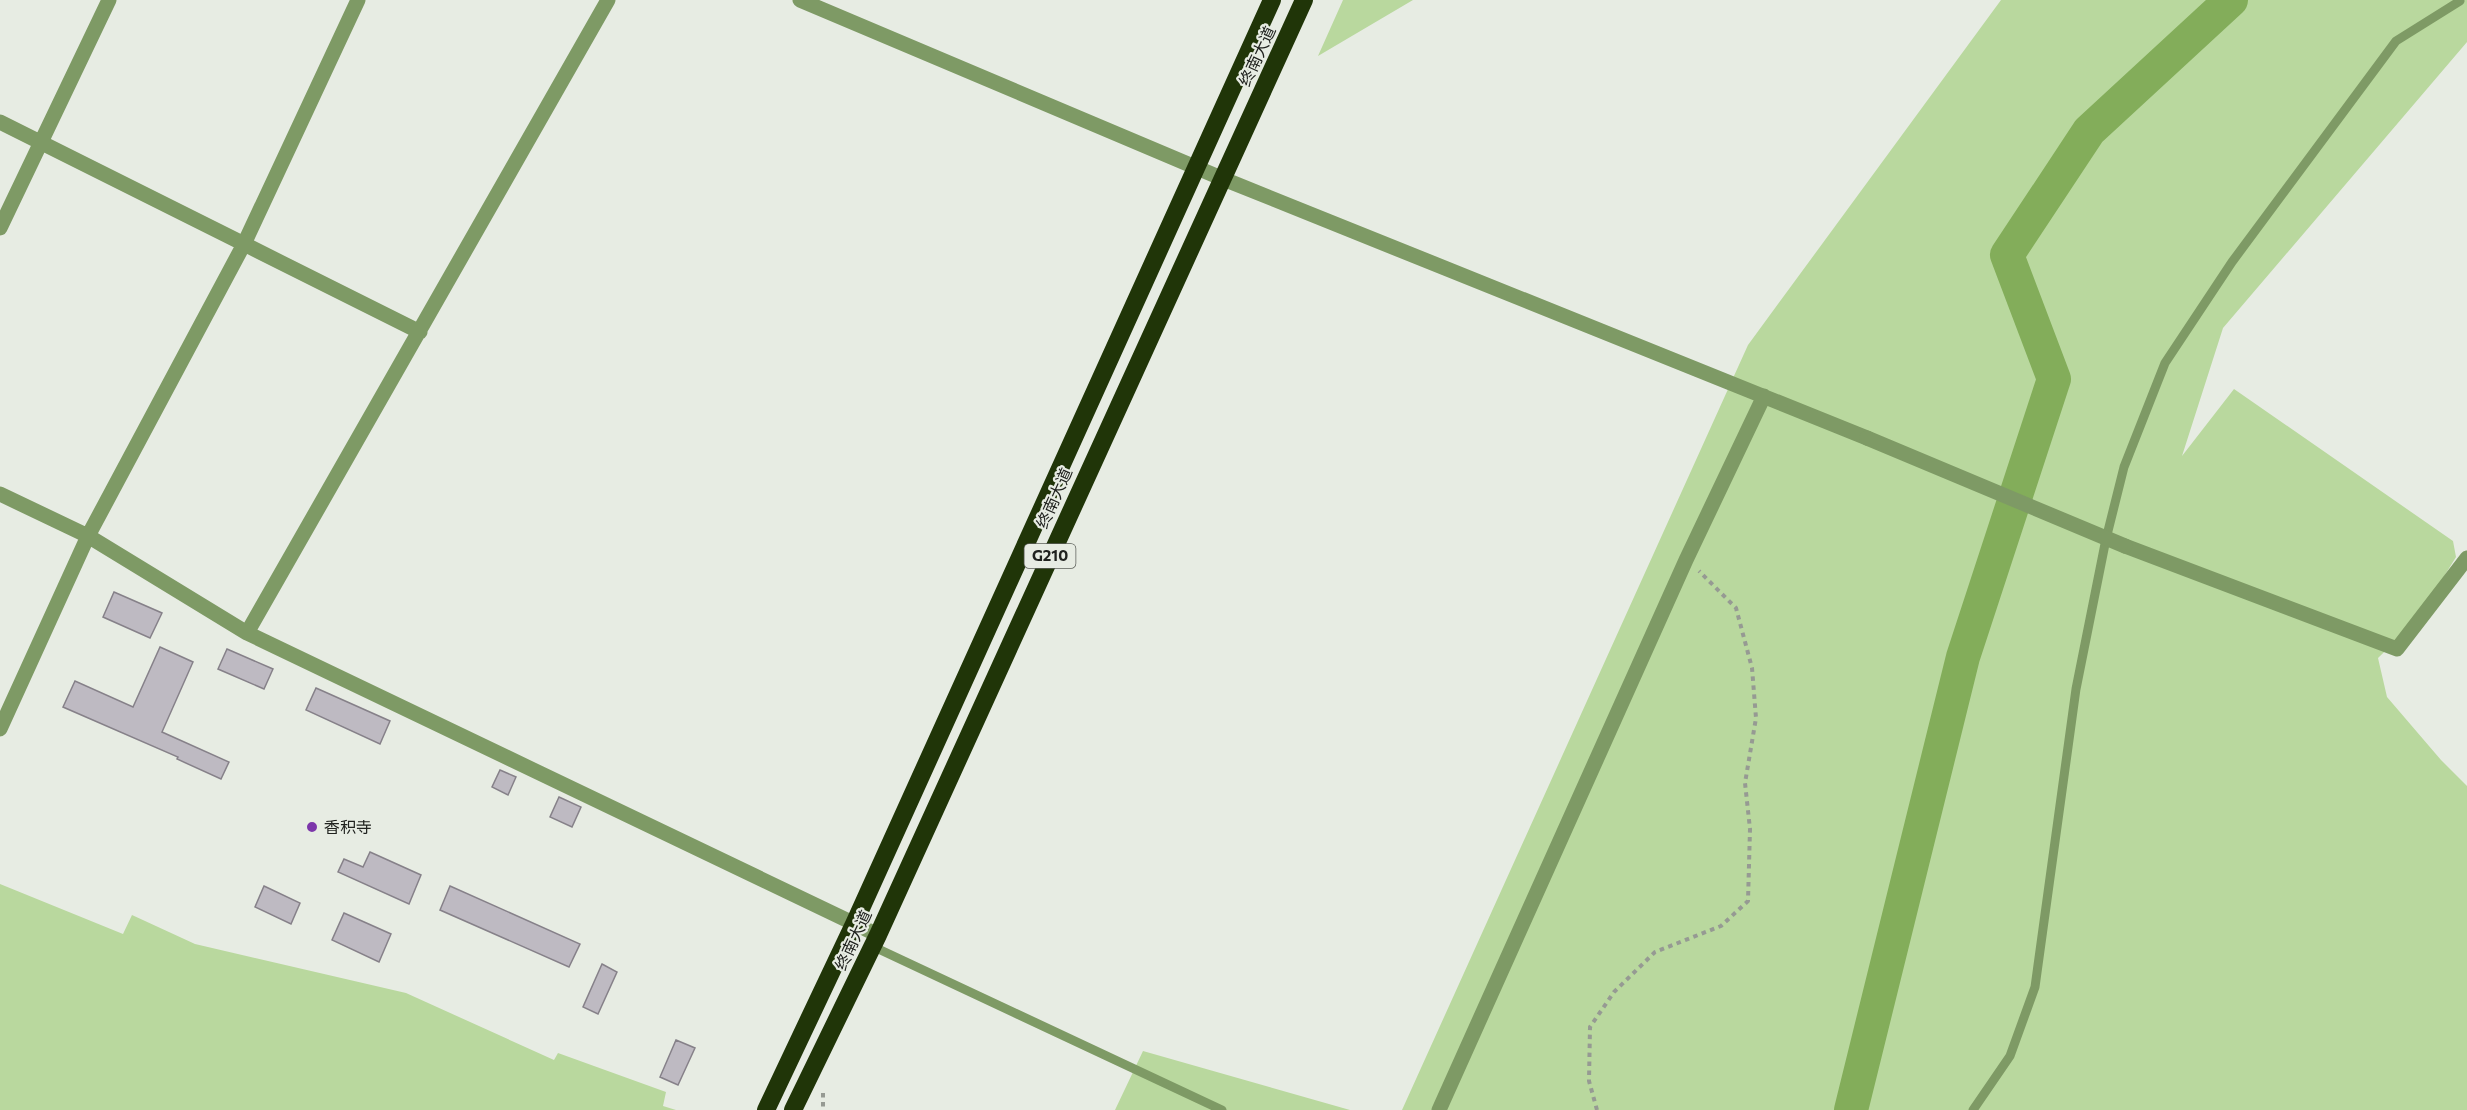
<svg xmlns="http://www.w3.org/2000/svg" width="2467" height="1110" font-family="Commissioner,'Noto Sans SC',sans-serif">
<rect width="100%" height="100%" fill="#e7ece3"/>
<path fill="#b9d89e" d="M1343 0H1413L1318 56Z
M2001 0H2467V42L2223 328 2182 456 2234 389 2453 541 2456 557 2417 620 2378 658 2387 697 2441 760 2467 786V1110H1402L1748 345Z
M0 884 123 934 132 915 195 944 406 993 554 1060 558 1053 666 1092 663 1106 676 1110H0Z
M1143 1051 1350 1110H1115Z"/>
<g fill="none" stroke-linecap="round" stroke-linejoin="round">
<path stroke="#83ad5a" stroke-width="34" d="M1851 1110 1963 657 2054 379 2007 255 2089 131 2231 0"/>
</g>
<path fill="#bebac2" stroke="#868189" stroke-width="1.5" d="M114 592 162 613 150 638 103 617Z
M160 647 193 662 162 732 229 762 221 779 177 759 178 757 63 707 75 681 133 707Z
M227 649 273 669 264 689 218 669Z
M316 688 390 721 380 744 306 710Z
M500 770 516 777 508 795 492 787Z
M559 797 581 807 572 827 550 817Z
M370 852 421 875 409 904 338 872 344 859 363 867Z
M264 886 300 903 291 924 255 907Z
M450 886 580 944 569 967 440 910Z
M344 913 391 934 379 962 332 940Z
M602 964 617 972 598 1014 583 1007Z
M676 1040 695 1048 678 1085 660 1077Z"/>
<g fill="none" stroke-linecap="round" stroke-linejoin="round">
<path stroke="#969a93" stroke-width="4" stroke-dasharray="4.5 4.5" stroke-linecap="butt" d="M823 1093V1110
M1597 1110 1589 1081 1590 1027 1614 992 1655 952 1721 926 1748 901 1750 829 1745 783 1756 718 1752 668 1736 608 1699 571"/>
<path stroke="#7e9a65" stroke-width="9" d="M872 946 1222 1110
M1973 1110 2010 1056 2035 987 2076 689 2106 539 2124 467 2165 363 2232 262 2396 41 2460 1"/>
<path stroke="#7e9a65" stroke-width="15" d="M800 0 1221 178 1867 438
M0 122 420 332
M0 228 109 0
M0 494 88 536 247 633 878 935
M2125 546 2397 649 2467 558
M247 633 608 0
M0 729 88 536 244 244 358 0
M1439 1110 1686 560 1764 396"/>
<path stroke="#203508" stroke-width="18" d="M766 1110 854 924 1272 0
M793 1110 878 935 1304 0"/>
<path stroke="#7e9a65" stroke-width="15" d="M1867 438 2125 546"/>
</g>
<circle fill="#7c36aa" stroke="#e7ece3" stroke-width="2" cx="312" cy="827" r="6"/>
<g text-anchor="middle" stroke-width="4.5" stroke-linejoin="round" paint-order="stroke">
<rect fill="#e7ece3" stroke="#5c5f5a" stroke-width="1.5" x="1024.5" y="544" width="51" height="24" rx="4.5"/>
<g font-size="15" font-weight="bold" fill="#20221f">
<text x="1050" y="561">G210</text>
</g>
<g font-size="16" fill="#20221f" stroke="#e7ece3">
<text transform="translate(1257 56) rotate(-65)" y="6">终南大道</text>
<text transform="translate(1054 498) rotate(-66)" y="6">终南大道</text>
<text transform="translate(853 940) rotate(-65)" y="6">终南大道</text>
</g>
<g font-size="16" fill="#20221f" stroke="#e7ece3" text-anchor="start">
<text x="324" y="833">香积寺</text>
</g>
</g>
</svg>
